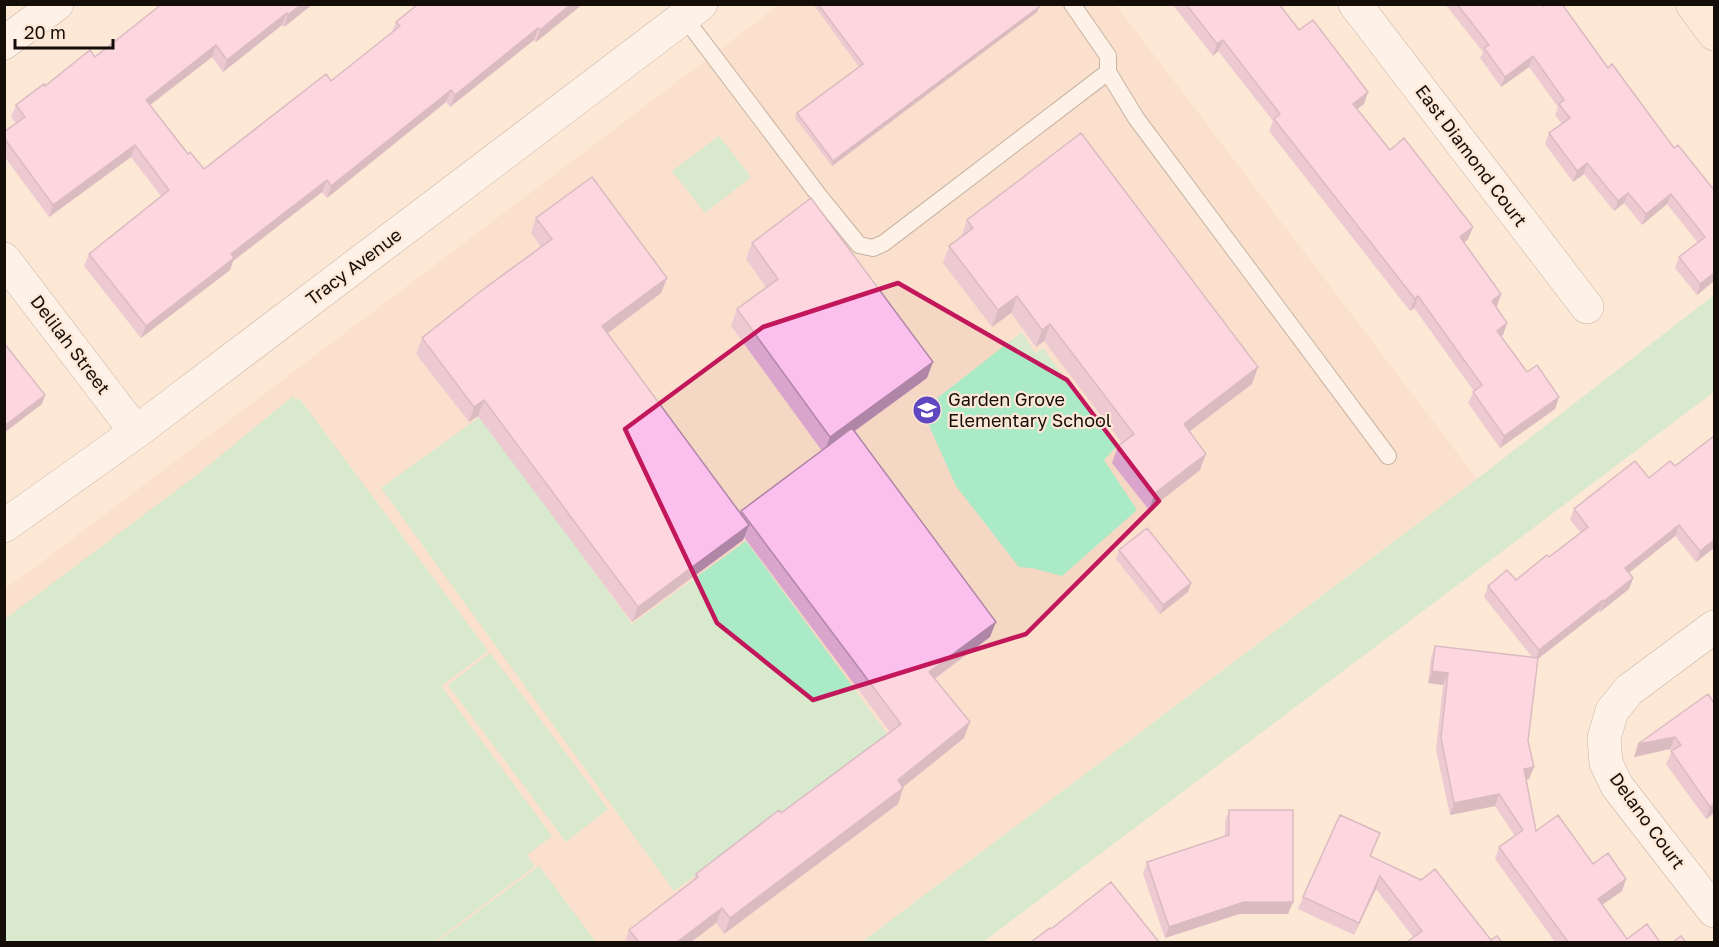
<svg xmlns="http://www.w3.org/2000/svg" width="1719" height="947" font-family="'Golos Text',sans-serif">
<rect width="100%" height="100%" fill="#fde7d6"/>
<path fill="#f5d8c3" d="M779 5H1116L1477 479 862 942H5V588L22 577Z"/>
<path fill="#abeac6" d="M719 136 751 177 705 213 672 171Z
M1714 295V392L983 942H862L1477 479Z
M1022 332 1035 353 1043 348 1116 447 1104 460 1137 510 1062 576 1032 568 1019 567 956 486 922 410Z
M293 396 296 400 299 398 488 651 441 686 552 836 527 855 535 866 434 942H5V619L197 475Z
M481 416 632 624 746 541 888 735 674 891 381 488Z
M490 653 608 809 566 842 448 685Z
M539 866 596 942H437Z"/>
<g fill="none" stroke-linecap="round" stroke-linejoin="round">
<g stroke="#877365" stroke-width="18">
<path id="service" d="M684 17 820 197 859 245 873 248 884 243 1108 72V56L1072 4
M1108 72 1136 118 1388 456"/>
</g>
<g stroke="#877365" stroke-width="34">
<path id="minor" d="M1355 4 1587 307
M4 43 57 4
M4 259 136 432
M4 526 136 432 701 4
M1714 627 1629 690 1612 711 1604 738 1606 763 1617 786 1714 911"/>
</g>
<g stroke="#877365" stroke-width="34">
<path id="secondary" d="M1692 4 1714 34"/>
</g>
<use href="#service" stroke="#fff" stroke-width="16"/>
<use href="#minor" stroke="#fff" stroke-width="33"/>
<use href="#secondary" stroke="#feebd9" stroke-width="33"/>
</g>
<path fill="#d9a5cd" d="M313 4 284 27 282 25 223 72 212 57 150 105 188 154 204 169 331 81 392 32 396 22 572 12 536 42 534 40 450 107 446 102 327 198 322 192 233 261 230 270 141 338 84 266 89 254 161 196 131 157 49 217 4 156V132L17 124 11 117 16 105 95 57Z
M813 4H1037L1039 7 1037 12 832 166 795 118 797 113 859 67Z
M1172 4H1279L1299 30 1364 104 1357 109 1390 150 1473 227 1468 239 1464 242 1501 294 1496 307 1507 323 1503 335 1501 336 1527 372 1559 397 1555 409 1500 448 1468 403 1474 391 1414 308 1410 311 1269 131 1273 121 1218 51 1213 56Z
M1445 4H1542L1608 68 1674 148 1714 190V281L1697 295 1675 268 1679 257 1698 243 1667 204 1642 225 1624 203 1614 211 1584 174 1573 182 1545 144 1549 133 1562 124 1555 115 1558 107 1529 67 1501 87 1480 58 1483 52Z
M536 218 667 278 661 293 607 334 740 513 741 511 822 451 731 326 737 309 766 287 746 259 752 243 927 378 855 431 990 637 935 679 964 738 903 787V788L898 804 724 934 716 923 691 942H625L629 930 693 880 696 874 781 813 890 732 744 537 743 540 632 622 478 416 469 422 416 354 422 338 541 247 531 233Z
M967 220 1252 384 1190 431 1200 470 1149 510 1112 463 1118 446 1122 443 1044 341 1036 347 1011 313 992 327 943 263 949 246 961 237Z
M1649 478 1714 548 1696 562 1675 536 1629 573 1633 578 1629 589 1600 612 1599 611 1538 659 1528 741 1529 779 1526 780 1536 831 1593 864 1626 879 1622 891 1602 905 1627 939 1660 942H1555L1495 859 1499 847 1515 836 1495 806 1450 815 1436 750 1443 685 1428 683 1431 658 1435 646 1532 657 1484 597 1488 586 1516 580 1549 557 1581 533 1570 520 1574 509Z
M1119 550 1191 583 1188 592 1160 614 1116 559Z
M1714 703V813L1706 819 1666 764 1672 751 1670 749 1634 757Z
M1229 810 1293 902 1288 914H1239L1165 938 1143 874 1147 862 1225 836V821Z
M1380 833 1371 857 1491 940 1502 942 1413 937 1376 889 1354 935 1298 909 1303 897Z"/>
<path fill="#b086a7" d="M302 4H313L284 27 288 15Z
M571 4H583L536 42 540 30Z
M1039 7 1037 12 832 166 833 161Z
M287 13 282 25 223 72 227 60Z
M538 28 534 40 450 107 455 95Z
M1223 40 1218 51 1213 56 1217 44Z
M216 45 212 57 141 112 146 100Z
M1533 56 1529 67 1501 87 1505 77Z
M451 90 446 102 327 198 331 186Z
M1368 92 1364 104 1349 115 1353 104Z
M135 145 131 157 49 217 53 205Z
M1587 163 1584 174 1573 182 1577 171Z
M327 180 322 192 233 261 230 270 141 338 146 326 231 254Z
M1628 193 1624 203 1614 211 1618 201Z
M1671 194 1667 204 1642 225 1646 214Z
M1473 227 1468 239 1456 249 1460 237Z
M1714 273V281L1697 295 1700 284Z
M667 278 661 293 596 342 602 326Z
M1501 294 1497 306 1488 313 1492 301Z
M1017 296 1011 313 992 327 998 310Z
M1418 296 1414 308 1410 311 1415 299Z
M1507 323 1503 335 1492 342 1497 331Z
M1050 324 1044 341 1036 347 1042 330Z
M933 362 927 378 824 453 830 437Z
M1258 367 1252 384 1178 440 1184 424Z
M45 395 42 404 4 433V426Z
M1559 397 1555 409 1500 448 1504 436Z
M484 400 478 416 469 422 474 407Z
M1206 454 1200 470 1149 510 1155 493Z
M749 525 743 540 632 622 638 607Z
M1679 525 1675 536 1621 579 1625 568Z
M1714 540V548L1696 562 1700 551Z
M1633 578 1629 589 1600 612 1604 601Z
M1191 583 1188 592 1160 614 1163 605Z
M1603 600 1599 611 1535 661 1539 650Z
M996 622 990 637 923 687 929 672Z
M1432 671 1448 673 1443 685 1428 683Z
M970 722 964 738 892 796 898 780Z
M1675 737 1670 749 1634 757 1638 744Z
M1534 767 1529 779 1520 781 1524 769Z
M903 788 898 804 724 934 730 918Z
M1499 794 1495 806 1450 815 1454 803Z
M1714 804V813L1706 819 1710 807Z
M1380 876 1376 889 1354 935 1359 923Z
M1626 879 1622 891 1593 911 1598 899Z
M1244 902H1293L1288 914H1239L1165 938 1169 927Z
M722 908 716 923 691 942H677Z"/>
<path fill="#fcc0ee" stroke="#b086a7" stroke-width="1.5" d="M162 4H302L288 15 287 13 227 60 216 45 146 100 188 154 190 152 204 169 326 74 331 81 400 26 396 22 418 4H571L540 30 538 28 455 95 451 90 331 186 327 180 231 254 234 258 146 326 89 254 169 190 135 145 53 205 4 138V132L25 117 16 105 44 84 45 86 90 50 95 57Z
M818 4H1037L1039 7 833 161 797 113 863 64Z
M1186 4H1279L1299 30 1313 20 1368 92 1353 104 1390 150 1404 138 1473 227 1460 237 1501 294 1492 301 1507 323 1497 331 1527 372 1537 365 1559 397 1504 436 1473 392 1482 385 1418 296 1415 299 1274 119 1280 114 1223 40 1217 44Z
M1457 4H1542L1543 6 1544 4H1562L1608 68 1612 64 1674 148 1678 145 1714 190V273L1700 284 1679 257 1705 237 1671 194 1646 214 1628 193 1618 201 1587 163 1577 171 1549 133 1570 118 1559 104 1564 100 1533 56 1505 77 1484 48 1489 45Z
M1081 133 1258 367 1184 424 1206 454 1155 493 1118 446 1134 434 1050 324 1042 330 1017 296 998 310 949 246 973 228 967 220Z
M592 177 667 278 602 326 749 525 638 607 484 400 474 407 422 338 481 291 552 239 536 218Z
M811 198 933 362 830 437 737 309 778 279 752 243Z
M4 343 45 395 4 426Z
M852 428 996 622 929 672 970 722 898 780 903 788 730 918 722 908 677 942H639L629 930 698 877 696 874 779 810 781 813 901 724 741 511Z
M1714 436V540L1700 551 1679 525 1625 568 1633 578 1604 601 1603 600 1539 650 1488 586 1507 570 1516 580 1547 555 1549 557 1588 527 1574 509 1635 461 1649 478 1670 461 1675 466Z
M1147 528 1191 583 1163 605 1119 550Z
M1435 646 1538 658 1528 741 1534 767 1524 769 1536 831 1558 815 1593 864 1608 853 1626 879 1598 899 1627 939 1647 924 1660 942H1568L1499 847 1523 830 1499 794 1454 803 1441 738 1448 673 1432 671Z
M1708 694 1714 703V804L1710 807 1671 751 1681 745 1675 737 1638 744Z
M1229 810H1293V902H1244L1169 927 1147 862 1229 835Z
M1340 815 1380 833 1370 856 1421 880 1435 869 1491 940 1497 936 1502 942H1407L1422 931 1380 876 1359 923 1303 897Z
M1111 882 1159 942H1031L1050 928 1051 929Z
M1681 936 1686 942H1673Z"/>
<path d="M0 0H1719V947H0ZM898 283 1067 380 1159 501 1026 634 813 700 717 623 625 429 763 327Z" fill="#fde7d6" fill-opacity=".55" fill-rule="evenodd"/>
<path fill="none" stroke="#c2185b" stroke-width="4.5" stroke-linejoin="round" d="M898 283 1067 380 1159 501 1026 634 813 700 717 623 625 429 763 327Z"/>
<defs>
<g id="school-disc" transform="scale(1.5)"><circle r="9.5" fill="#5e47c0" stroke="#fde7d6"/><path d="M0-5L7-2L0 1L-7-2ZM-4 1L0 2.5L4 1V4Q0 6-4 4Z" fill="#fff"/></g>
</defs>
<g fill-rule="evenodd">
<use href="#school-disc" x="927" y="410"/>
</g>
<g text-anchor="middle" stroke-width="4.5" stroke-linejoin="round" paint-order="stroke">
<g font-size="18" fill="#140d08" stroke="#fde7d6">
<text transform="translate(1471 156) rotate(53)" y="6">East Diamond Court</text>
<text transform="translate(354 267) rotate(-37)" y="6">Tracy Avenue</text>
<text transform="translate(70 345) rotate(53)" y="6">Delilah Street</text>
<text transform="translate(1647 821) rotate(54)" y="6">Delano Court</text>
</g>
<g font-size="18" fill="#140d08" stroke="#fde7d6" text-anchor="start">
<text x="948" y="406">Garden Grove<tspan x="948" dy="21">Elementary School</tspan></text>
</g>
</g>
<rect width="1719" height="947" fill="none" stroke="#140d08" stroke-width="12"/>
<path d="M15 39v9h98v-9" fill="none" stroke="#140d08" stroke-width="3"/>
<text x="24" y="39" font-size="18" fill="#140d08" stroke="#fde7d6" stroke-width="4.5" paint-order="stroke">20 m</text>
</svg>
